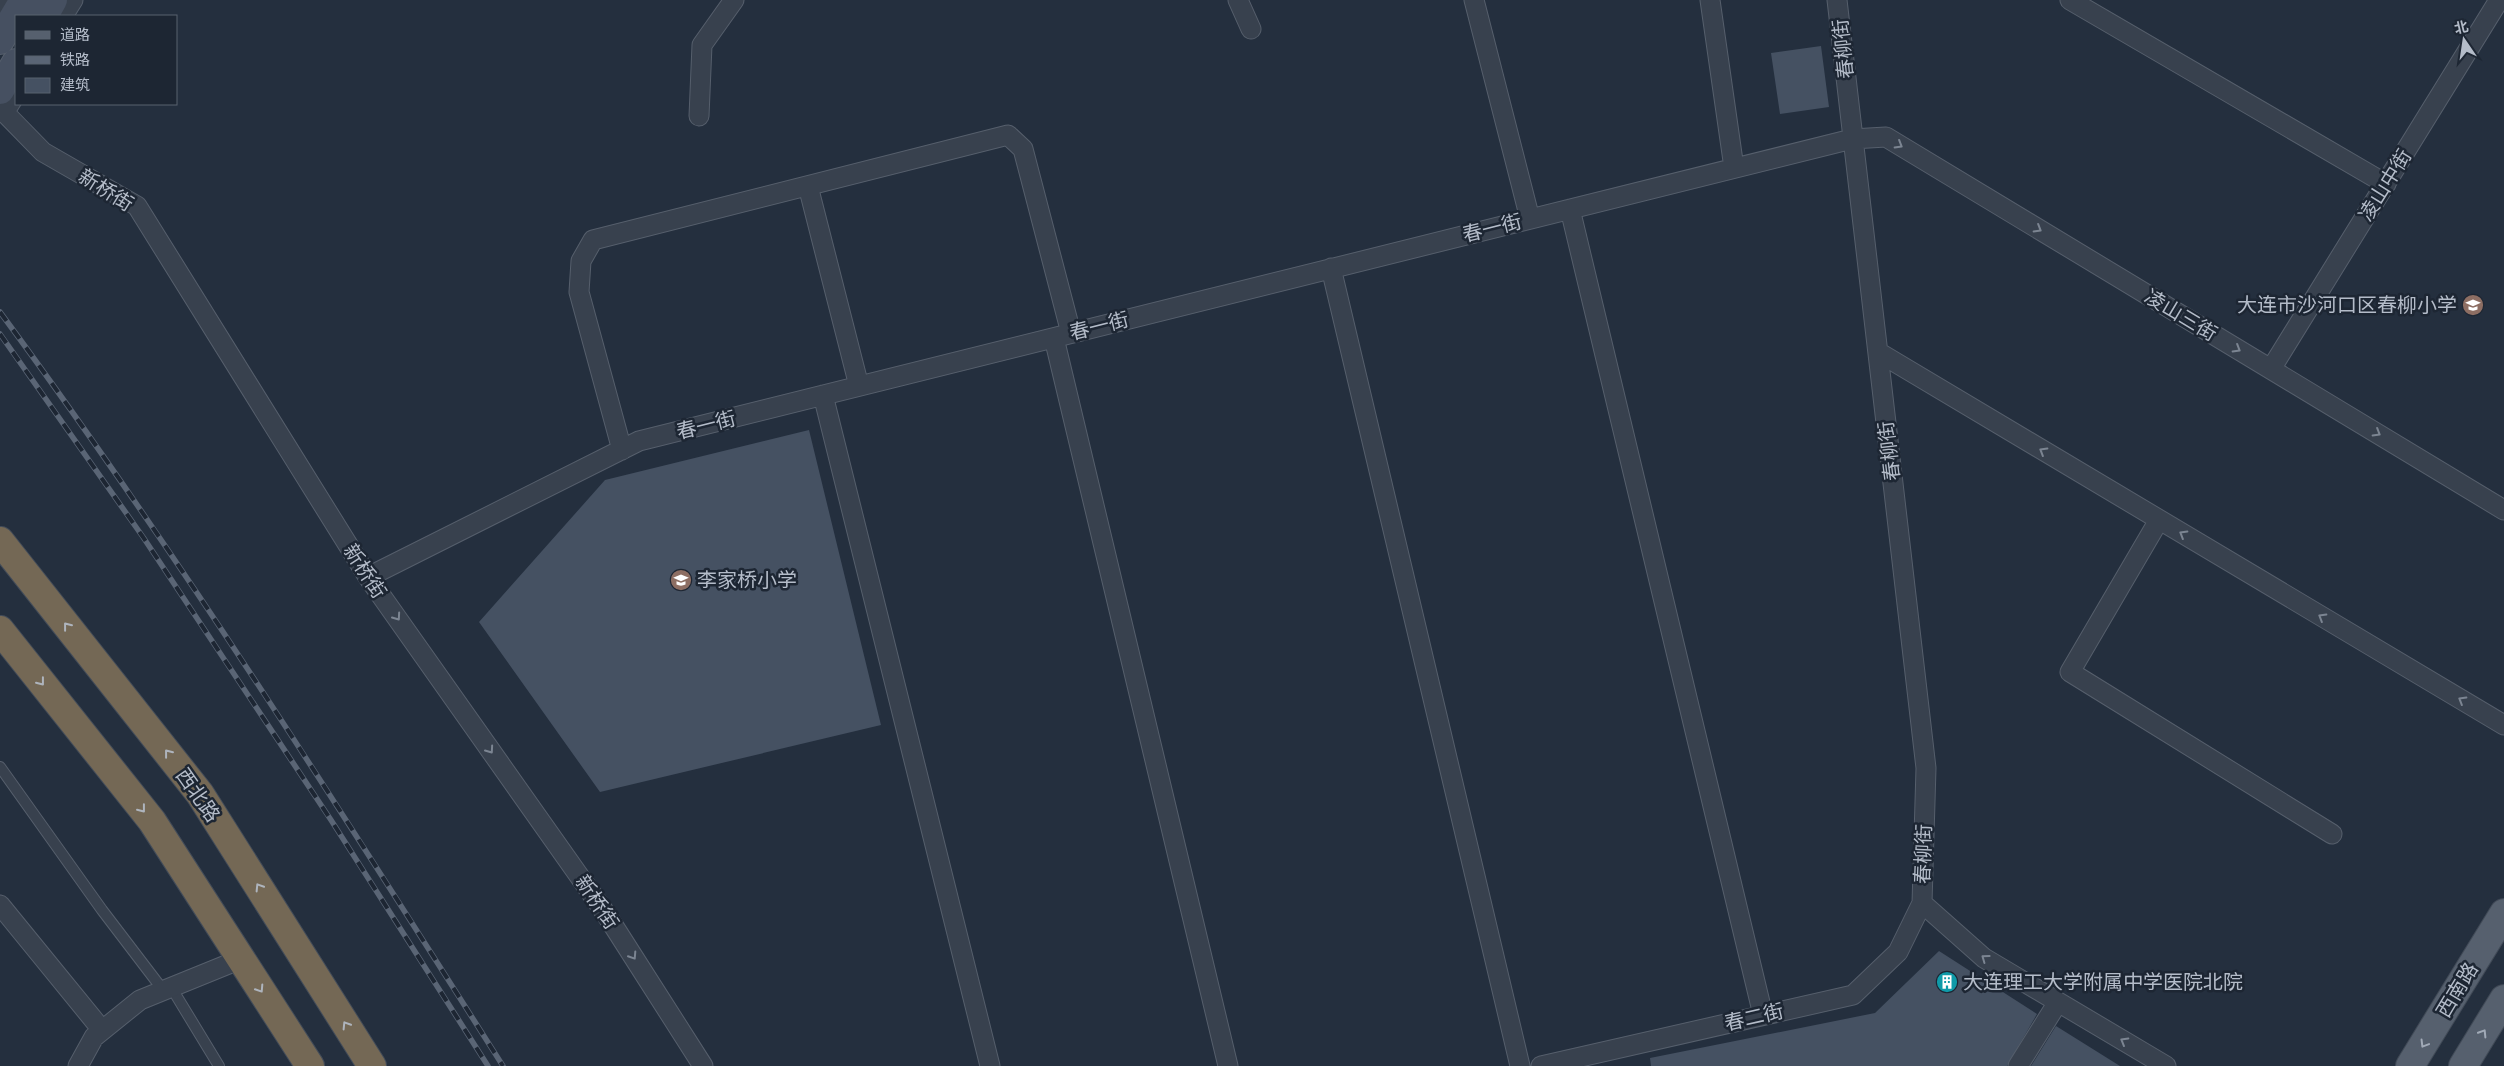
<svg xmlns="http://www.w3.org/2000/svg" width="2504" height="1066" font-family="'Alegreya Sans','Noto Sans SC',sans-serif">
<rect width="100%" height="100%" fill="#242f3e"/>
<path fill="#455162" d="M1821 46 1829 107 1780 114 1771 53Z
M809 430 881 725 600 792 479 622 605 480Z
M1939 951 2037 1014 2007 1066H1651L1650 1058 1875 1013Z
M2056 1026 2120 1066H2031Z"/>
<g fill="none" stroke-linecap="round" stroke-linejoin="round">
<g stroke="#565f6c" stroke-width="12">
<path id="lane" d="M0 767 102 910 163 990
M171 987 219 1066"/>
</g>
<g stroke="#565f6c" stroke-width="21">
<path id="street" d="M1238 0 1251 29
M1474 0 1530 219
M1710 0 1734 168
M2070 0 2386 184
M0 5 3 0
M63 16 73 0
M0 108 43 152 137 206 368 577 606 914 703 1066
M4 113 16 94
M699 116 702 45 734 0
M808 186 859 386
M1570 209 1763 1015
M1331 268 1520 1066
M1054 338 1228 1066
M1878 352 2504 725
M2271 369 2499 0
M823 395 990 1066
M622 450 579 292 581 261 593 240 1008 135 1023 149 1071 333
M2159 520 2070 672 2332 834
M368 577 639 441 1852 139 1886 137 2504 510
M1922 903 1984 958 2166 1066
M0 905 102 1030
M78 1066 94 1037 140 1000 241 959
M1541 1066 1853 995 1898 952 1922 903 1926 768 1837 0
M2018 1066 2058 1002"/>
</g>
<g stroke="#565f6c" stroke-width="30">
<path id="secondary" d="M44 16 53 0
M0 40 24 0
M0 90 16 63"/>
</g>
<g stroke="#414a57" stroke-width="30">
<path id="primary" d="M2410 1066 2504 913
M2463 1066 2504 999"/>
</g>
<g stroke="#434c59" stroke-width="30">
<path id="highway" d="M0 541 200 794 372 1066
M0 630 152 821 310 1066"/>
</g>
<use href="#lane" stroke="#38414e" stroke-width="10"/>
<use href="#street" stroke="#38414e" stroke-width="19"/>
<use href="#secondary" stroke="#465061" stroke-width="28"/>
<use href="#primary" stroke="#56606e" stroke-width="28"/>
<use href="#highway" stroke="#746855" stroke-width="28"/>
<g stroke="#5a6575" stroke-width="5.5">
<path id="rail" d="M0 312C179 555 341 811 503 1066
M0 334 143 537 331 820 488 1066"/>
</g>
<use href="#rail" stroke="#1d2633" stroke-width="4" stroke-dasharray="11" stroke-linecap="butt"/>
</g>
<defs><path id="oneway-chevron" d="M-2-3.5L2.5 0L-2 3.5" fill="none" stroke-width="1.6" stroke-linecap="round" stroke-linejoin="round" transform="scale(1.25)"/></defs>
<g stroke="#7c8592">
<use href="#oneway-chevron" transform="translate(1899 145) rotate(31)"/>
<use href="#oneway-chevron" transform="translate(2038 229) rotate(31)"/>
<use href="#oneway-chevron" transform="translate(2237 349) rotate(31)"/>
<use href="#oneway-chevron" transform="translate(2377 433) rotate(31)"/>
<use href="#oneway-chevron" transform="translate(2043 451) rotate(-149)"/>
<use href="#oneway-chevron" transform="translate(2183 534) rotate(-149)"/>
<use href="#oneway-chevron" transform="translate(397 617) rotate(55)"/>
<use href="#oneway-chevron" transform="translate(2322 617) rotate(-149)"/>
<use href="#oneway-chevron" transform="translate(2462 700) rotate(-149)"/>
<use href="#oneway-chevron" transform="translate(490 750) rotate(55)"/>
<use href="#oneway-chevron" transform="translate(633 956) rotate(57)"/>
<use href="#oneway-chevron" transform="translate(1985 958) rotate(-144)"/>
<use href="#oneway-chevron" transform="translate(2124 1041) rotate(-150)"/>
</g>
<g stroke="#aeb4bd">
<use href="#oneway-chevron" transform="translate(67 626) rotate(-128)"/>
<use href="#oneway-chevron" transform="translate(41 682) rotate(52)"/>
<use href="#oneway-chevron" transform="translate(168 753) rotate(-128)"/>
<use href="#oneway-chevron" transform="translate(142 809) rotate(52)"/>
<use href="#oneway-chevron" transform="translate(259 887) rotate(-122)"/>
<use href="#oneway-chevron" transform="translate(260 989) rotate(57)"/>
<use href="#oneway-chevron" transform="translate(346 1025) rotate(-122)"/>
</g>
<g stroke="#a1aab7">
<use href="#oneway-chevron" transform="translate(2483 1033) rotate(-58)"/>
<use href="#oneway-chevron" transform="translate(2424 1044) rotate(121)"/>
</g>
<defs>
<g id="school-disc" transform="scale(1.125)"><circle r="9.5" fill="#8d6e63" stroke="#1d2633"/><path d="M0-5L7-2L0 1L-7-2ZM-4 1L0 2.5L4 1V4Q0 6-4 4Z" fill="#fff"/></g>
<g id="building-disc" transform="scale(1.125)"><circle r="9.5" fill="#0f9aa8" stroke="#1d2633"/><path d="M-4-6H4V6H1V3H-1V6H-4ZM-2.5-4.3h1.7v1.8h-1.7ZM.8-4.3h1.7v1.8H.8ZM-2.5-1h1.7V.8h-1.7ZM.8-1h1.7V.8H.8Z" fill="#fff"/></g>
</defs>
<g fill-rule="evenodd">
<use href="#school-disc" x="2473" y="305"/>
<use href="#school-disc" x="681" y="580"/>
<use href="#building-disc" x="1947" y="982"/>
</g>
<g text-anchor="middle" stroke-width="5" stroke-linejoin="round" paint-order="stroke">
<g font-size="20" fill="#b4bcc9" stroke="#1d2633">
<text transform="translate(1843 49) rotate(-96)" y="7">春柳街</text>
<text transform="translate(2385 185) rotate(-58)" y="7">凌山中街</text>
<text transform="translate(106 190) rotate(32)" y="7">新桥街</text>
<text transform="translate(1492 228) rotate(-14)" y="7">春一街</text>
<text transform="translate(2181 315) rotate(31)" y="7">凌山三街</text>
<text transform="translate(1099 326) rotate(-14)" y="7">春一街</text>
<text transform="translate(706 425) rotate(-14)" y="7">春一街</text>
<text transform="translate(1889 451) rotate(-97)" y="7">春柳街</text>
<text transform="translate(365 571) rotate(57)" y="7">新桥街</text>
<text transform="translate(198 795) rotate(55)" y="7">西北路</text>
<text transform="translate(1923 854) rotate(-88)" y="7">春柳街</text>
<text transform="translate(597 902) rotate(56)" y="7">新桥街</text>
<text transform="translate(2457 990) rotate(-59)" y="7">西南路</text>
<text transform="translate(1754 1017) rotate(-13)" y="7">春二街</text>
</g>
<g font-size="20" fill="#b4bcc9" stroke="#1d2633" text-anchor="start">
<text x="2457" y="312" text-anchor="end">大连市沙河口区春柳小学</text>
<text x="697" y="587">李家桥小学</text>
<text x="1963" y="989">大连理工大学附属中学医院北院</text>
</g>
</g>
<rect x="15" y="15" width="162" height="90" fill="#1d2633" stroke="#59626f"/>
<rect x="25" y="31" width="25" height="8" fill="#56606e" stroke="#59626f"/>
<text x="60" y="40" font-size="15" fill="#b4bcc9">道路</text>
<rect x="25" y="56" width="25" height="8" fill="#5a6575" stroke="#59626f"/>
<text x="60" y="65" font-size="15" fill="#b4bcc9">铁路</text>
<rect x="25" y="78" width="25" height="15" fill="#455162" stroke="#59626f"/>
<text x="60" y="90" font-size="15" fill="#b4bcc9">建筑</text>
<g transform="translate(2464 40) rotate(347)" stroke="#1d2633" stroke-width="4" paint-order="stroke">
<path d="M0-4L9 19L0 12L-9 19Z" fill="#b4bcc9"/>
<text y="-8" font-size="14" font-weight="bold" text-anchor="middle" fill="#b4bcc9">北</text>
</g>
</svg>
